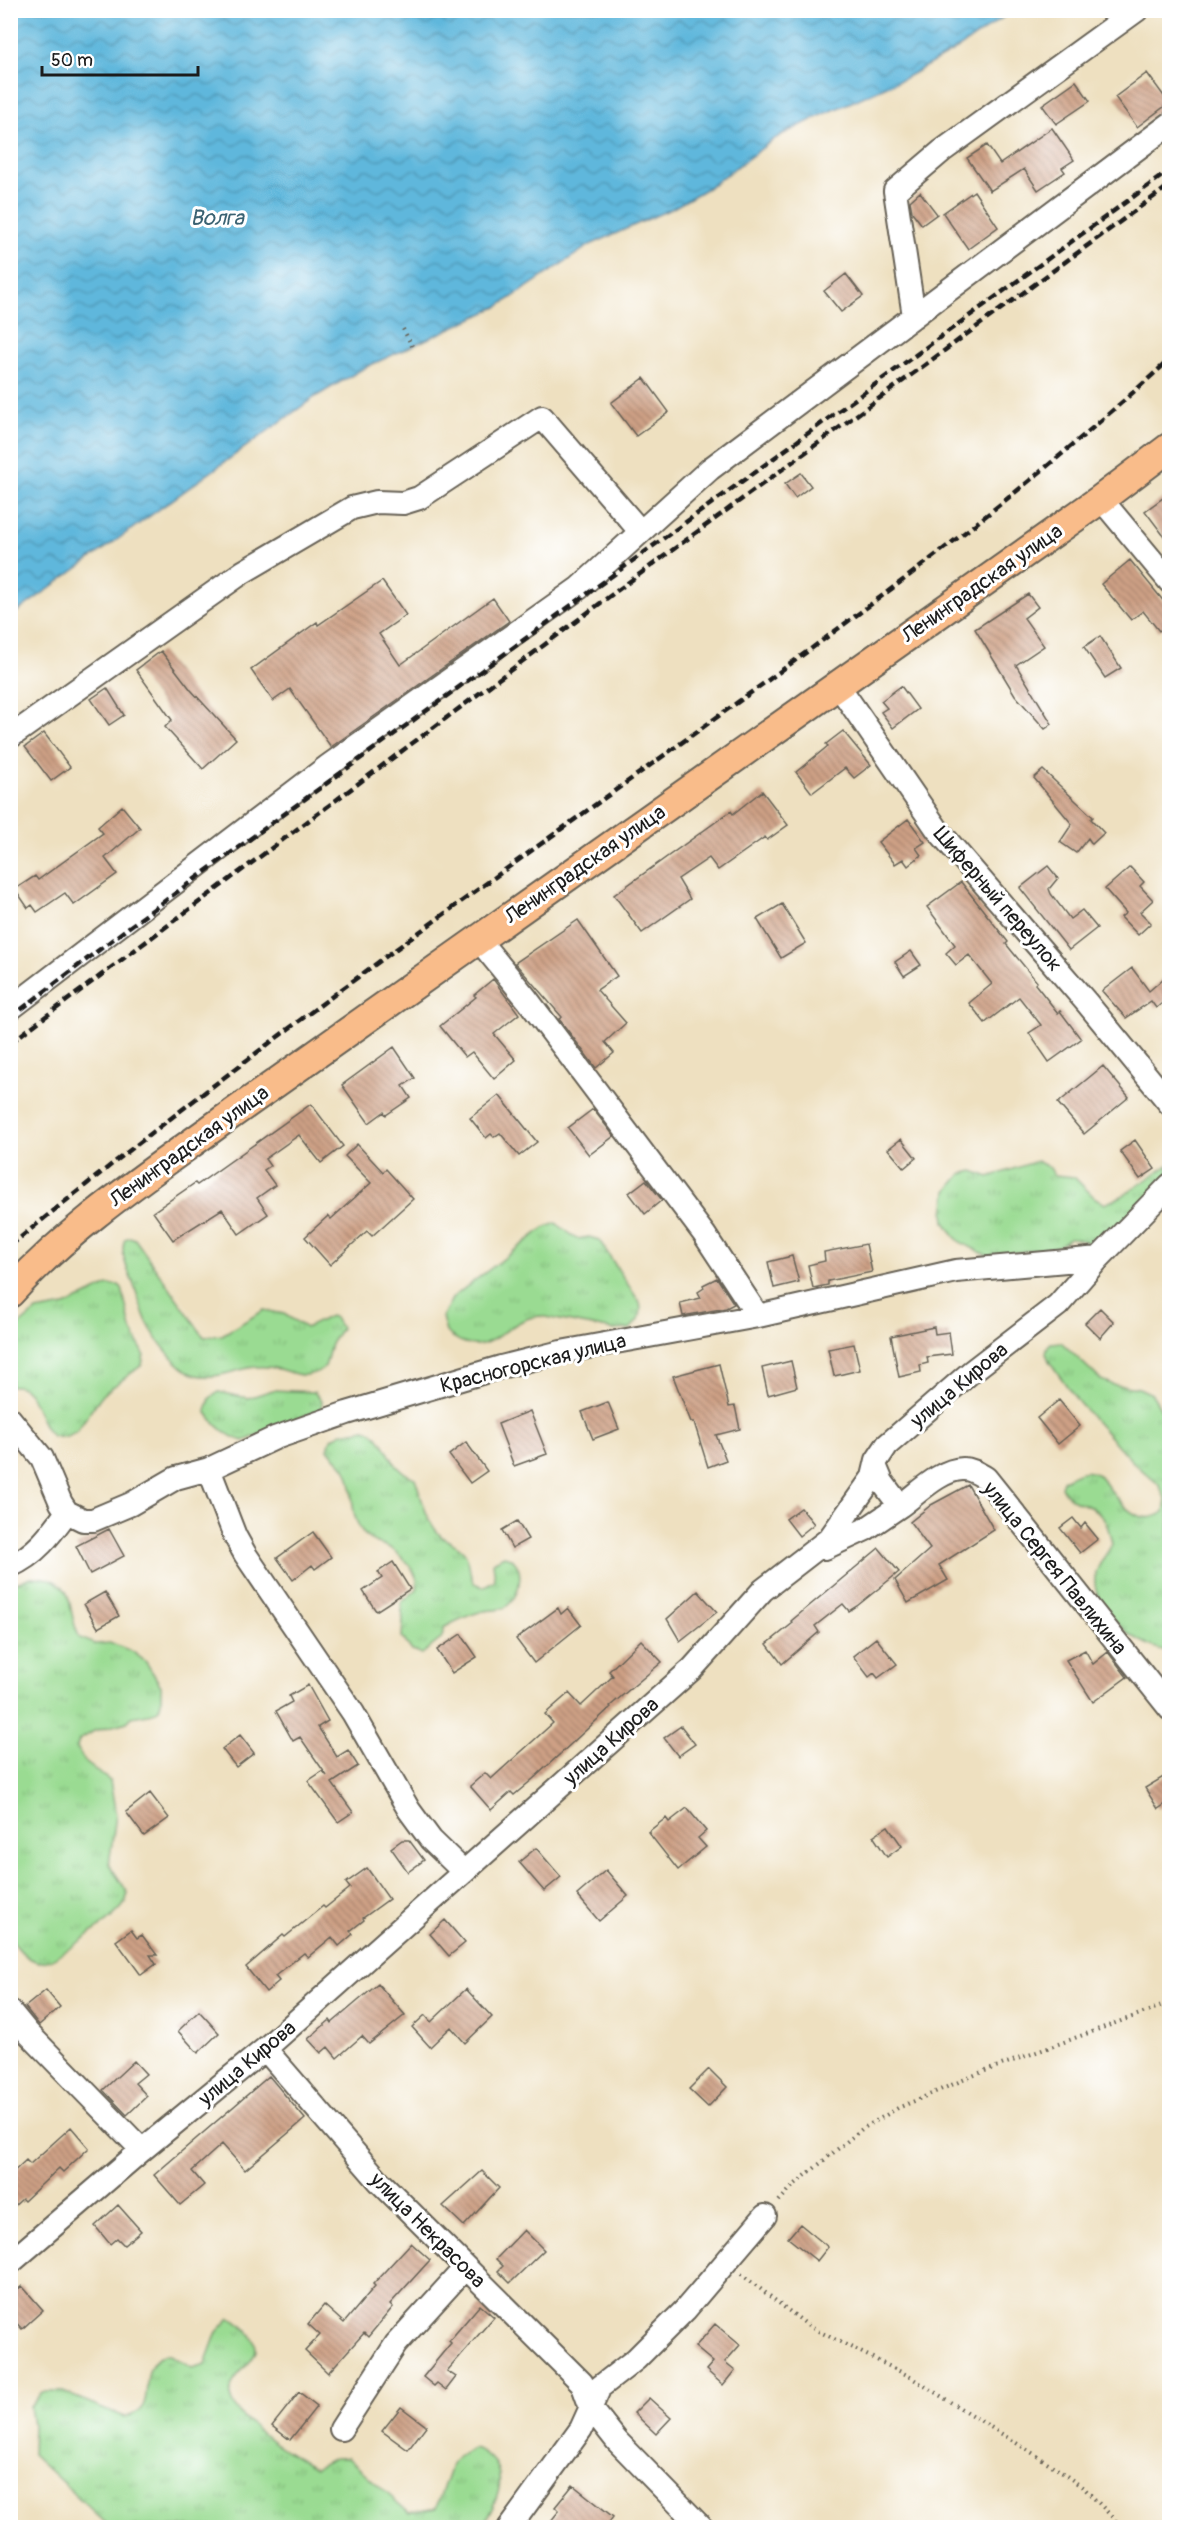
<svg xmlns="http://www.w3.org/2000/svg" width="1180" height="2538" font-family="Pangolin,sans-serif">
<defs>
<pattern id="grass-tufts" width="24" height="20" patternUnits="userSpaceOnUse" patternTransform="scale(1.5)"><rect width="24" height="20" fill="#9adb92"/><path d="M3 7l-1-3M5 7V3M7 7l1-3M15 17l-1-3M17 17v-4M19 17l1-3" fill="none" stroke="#84bb7d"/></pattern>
<pattern id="water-waves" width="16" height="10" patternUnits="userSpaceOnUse" patternTransform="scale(1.5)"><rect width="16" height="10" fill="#5fb7dc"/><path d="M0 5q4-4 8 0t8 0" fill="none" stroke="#4e94b2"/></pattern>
<pattern id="building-back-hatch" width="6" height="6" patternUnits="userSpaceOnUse" patternTransform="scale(1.5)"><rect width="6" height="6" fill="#cea085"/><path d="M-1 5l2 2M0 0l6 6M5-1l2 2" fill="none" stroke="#a6826c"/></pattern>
</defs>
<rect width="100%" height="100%" fill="#fff"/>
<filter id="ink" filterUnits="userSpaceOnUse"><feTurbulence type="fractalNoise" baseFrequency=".0167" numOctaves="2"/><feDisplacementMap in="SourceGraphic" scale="12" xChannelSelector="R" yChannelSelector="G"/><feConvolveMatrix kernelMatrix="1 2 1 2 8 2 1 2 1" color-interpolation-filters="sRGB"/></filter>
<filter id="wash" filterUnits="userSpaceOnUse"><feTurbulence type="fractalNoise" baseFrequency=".008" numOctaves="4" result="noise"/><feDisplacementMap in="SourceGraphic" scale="24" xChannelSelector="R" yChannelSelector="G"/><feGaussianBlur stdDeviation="1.35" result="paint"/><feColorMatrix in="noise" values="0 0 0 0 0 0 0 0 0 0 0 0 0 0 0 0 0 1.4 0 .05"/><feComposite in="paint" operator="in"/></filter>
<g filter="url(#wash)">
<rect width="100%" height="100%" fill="#eee0c0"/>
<path fill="url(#grass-tufts)" stroke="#5b7c57" stroke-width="1.5" d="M1037 1161 1050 1168 1054 1175 1074 1177 1094 1197 1105 1204 1122 1196 1168 1165 1169 1179 1099 1244C1087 1246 1081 1237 1070 1238L1057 1247 988 1256 960 1242 954 1236 945 1222 944 1213 947 1191 961 1174 973 1171 989 1177Z
M556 1223 577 1239 589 1237 599 1240 640 1303C643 1315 638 1321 630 1329L613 1330 540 1316C501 1319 489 1368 446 1332L442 1317 453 1297 544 1228Z
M130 1237 135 1239 204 1337 222 1335 264 1310 284 1314 306 1328 330 1316 335 1318 341 1328 331 1344 325 1367C302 1384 291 1369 268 1367 244 1364 220 1381 196 1375 178 1370 155 1338 147 1322 141 1309 138 1296 133 1283 128 1271 119 1251 125 1239Z
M108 1285H119L122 1288 131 1329 144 1354 142 1365 102 1395 76 1432 65 1437 52 1436C35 1421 37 1383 11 1386V1332L36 1311 65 1306Z
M1061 1342 1101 1380 1114 1385 1139 1388 1152 1394 1169 1422V1651C1139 1648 1092 1611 1095 1577 1097 1564 1107 1555 1112 1544 1110 1535 1108 1524 1103 1517 1091 1502 1070 1505 1061 1487L1063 1481C1076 1473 1086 1467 1100 1476 1114 1494 1136 1532 1164 1512L1166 1500 1158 1484 1132 1461 1079 1403 1049 1361 1046 1353 1048 1346 1051 1343Z
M273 1390 314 1392 322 1401 321 1409 244 1441C228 1438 214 1424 206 1411L210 1398 219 1392 248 1398Z
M365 1429C392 1439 385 1468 415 1478 422 1498 425 1519 440 1535 447 1542 458 1544 464 1552 472 1561 467 1572 474 1583L483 1587 495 1580 493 1562 504 1556C527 1560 522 1594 507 1606 500 1612 489 1609 480 1612 468 1615 456 1621 445 1627L441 1639 422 1654 412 1651 402 1637 403 1620 401 1603 417 1589C421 1574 402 1556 390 1548 381 1543 373 1544 366 1536 346 1514 357 1492 346 1470 342 1462 333 1457 328 1449L331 1439 342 1433Z
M31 1577C81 1578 63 1606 80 1638L95 1644 112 1643 133 1652 146 1662 161 1686V1702L159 1709 153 1713 132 1717 127 1722 94 1731 79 1740 77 1747 85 1762 110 1781 116 1815 109 1864 128 1893C127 1898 125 1903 123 1906 114 1918 55 1962 42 1962 28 1962 17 1948 10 1937L11 1585Z
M230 2318C237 2320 243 2327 248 2332 275 2360 225 2370 231 2396 236 2422 292 2455 315 2468L334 2458H348L409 2513 436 2508 451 2465 456 2459 472 2448C479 2449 484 2452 489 2457 511 2477 494 2507 482 2527H110L32 2454 33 2425 30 2407 42 2392H63L125 2417C163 2410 132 2371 163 2355H170L192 2368 205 2364 217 2332Z"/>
<path fill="url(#water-waves)" stroke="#3e6a7c" stroke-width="1.5" d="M11 10H1012V11L960 47 905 78 811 120 776 138 709 187 673 208 590 245 499 306 364 368 315 397 11 616Z"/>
<g id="blocks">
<path fill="url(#building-back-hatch)" d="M1147 73 1169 103 1137 127 1115 97Z
M1076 81 1090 101 1056 124 1042 105Z
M1052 128 1074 160 1062 168 1065 172 1038 190 1024 169 990 191 967 158 987 145 1000 164Z
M974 191 998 227 968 249 943 213Z
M920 192 937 214 922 225 912 212 910 201Z
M846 274 863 296 841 312 824 291Z
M644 378 669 412 636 436 611 403Z
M801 473 811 486 795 498 785 484Z
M1170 493V544L1145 511Z
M1130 560 1170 609V622L1159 631 1143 611 1131 620 1101 584Z
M382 581 406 615 379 634 400 665 493 598 509 621 331 747 290 689 273 701 251 670 317 622 318 625Z
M1028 594 1038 607 1024 618 1044 646 1016 665 1052 724 1045 729 1015 695 975 629Z
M1100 636 1121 668 1105 678 1084 647Z
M161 651 191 690 236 739 203 769 165 727 172 720 136 670Z
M901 686 918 709 893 728 881 712 887 708 881 701Z
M107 688 124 715 109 725 91 699Z
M843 731 871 765 854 778 845 768 812 793 796 772 828 746 826 744Z
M44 733 70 767 51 781 25 747Z
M1043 770 1093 817 1091 819 1104 833 1092 844 1088 838 1076 853 1060 842 1072 824 1034 778Z
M762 791 788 825 767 840 765 837 718 870 709 858 678 879 690 899 642 933 614 895 731 811 733 814Z
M122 806 140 828 105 858 117 874 74 905 65 893 37 912 32 905 28 908 15 889 35 876 38 880 103 833 98 827Z
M908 819 925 842 916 848 921 855 908 866 903 859 895 864 878 842Z
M1048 866 1058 878 1049 889 1051 894 1070 919 1082 910 1097 928 1069 950 1020 888Z
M1130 867 1144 882 1140 886 1153 900 1140 912 1151 923 1138 935 1121 917 1126 913 1105 889Z
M961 882 1008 942 1006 944 1037 982 1035 984 1058 1013 1060 1011 1081 1039 1049 1062 1029 1033 1041 1025 1019 997 985 1023 969 1003 992 984 969 955 956 965 946 953 955 945 927 907Z
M782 904 806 943 781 958 757 919Z
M578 920 617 976 597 990 626 1023 605 1042 614 1053 596 1068 559 1019 562 1017 515 963Z
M911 951 921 965 904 976 895 962Z
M1132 968 1149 991 1170 973V997L1156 1008 1151 1001 1126 1018 1102 991Z
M493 979 519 1014 494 1034 516 1060 494 1079 472 1052 465 1057 440 1026 476 997 474 995Z
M394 1047 415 1078 403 1086 411 1098 386 1115 384 1112 369 1123 342 1085Z
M1103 1066 1129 1097 1084 1134 1058 1103Z
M499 1095 537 1142 519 1156 500 1133 494 1137 491 1134 486 1138 470 1118Z
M311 1104 343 1146 321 1163 299 1135 265 1159 270 1166 264 1170 275 1185 257 1198 268 1214 239 1234 222 1209 173 1240 153 1212 195 1183 197 1185Z
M593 1109 614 1136 589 1155 568 1128Z
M901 1139 916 1158 904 1168 888 1149Z
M1135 1140 1155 1169 1140 1179 1120 1151Z
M357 1144 383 1172 386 1169 413 1199 372 1236 367 1231 330 1265 305 1237 328 1216 331 1219 371 1183 345 1156Z
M646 1180 662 1200 645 1214 629 1193Z
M866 1244 872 1272 828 1281V1285L813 1288 808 1265 825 1261 824 1252Z
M792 1256 799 1282 774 1288 768 1262Z
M717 1278 734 1304 726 1308 683 1316 680 1303 701 1298 698 1292 704 1288 703 1285Z
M1100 1308 1114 1322 1100 1338 1085 1323Z
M934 1327 935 1334 949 1332 952 1354 927 1357 928 1363 920 1365 921 1372 899 1377 891 1336Z
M854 1344 860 1370 834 1376 828 1349Z
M791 1361 797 1387 768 1395 762 1368Z
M719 1364 729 1407 735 1406 740 1429 716 1435 726 1460 708 1467 694 1422H691L673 1376Z
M1059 1400 1080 1426 1058 1444 1037 1418Z
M608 1402 619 1429 593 1439 582 1412Z
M530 1411 547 1454 514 1466 498 1424Z
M466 1442 487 1471 470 1483 449 1455Z
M968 1485 994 1530 939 1565 948 1580 908 1603 895 1580 930 1549 910 1522 931 1505Z
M801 1508 814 1524 799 1536 786 1519Z
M1073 1518 1081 1528 1085 1523 1098 1539 1080 1553 1060 1528Z
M517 1521 528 1539 512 1548 502 1530Z
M109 1529 124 1556 90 1574 76 1546Z
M313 1532 331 1557 315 1569 312 1565 293 1580 277 1558Z
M879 1548 899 1572 857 1606 849 1611 843 1604 815 1626 819 1632 782 1664 767 1644 793 1623 791 1621Z
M393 1562 410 1589 376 1611 363 1591 382 1578 378 1572Z
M698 1591 717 1612 680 1641 667 1619Z
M105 1592 119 1616 98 1628 84 1604Z
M558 1608 561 1614 568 1608 581 1625 534 1663 516 1639Z
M461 1634 477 1657 452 1673 437 1650Z
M876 1638 897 1664 878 1678 874 1673 869 1677 853 1656Z
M641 1640 662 1662 610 1706 611 1707 533 1779 514 1795 511 1792 491 1810 470 1786 485 1773 491 1779 553 1723 545 1714 569 1693 581 1706 613 1676 609 1671Z
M1085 1650 1093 1664 1108 1652 1127 1677 1093 1702 1066 1660Z
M308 1685 328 1721 318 1727 337 1757 348 1750 358 1766 332 1783 353 1812 338 1822 308 1781 323 1771 327 1776 300 1737 293 1741 276 1711 292 1702 289 1696Z
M681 1726 695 1744 678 1756 664 1738Z
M240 1735 254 1753 236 1767 222 1749Z
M1170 1773V1801L1158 1809 1145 1788Z
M150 1793 169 1818 144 1836 126 1812Z
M687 1808 706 1831 698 1838 706 1847 678 1870 648 1832 666 1818 669 1822Z
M888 1826 902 1846 887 1857 873 1836Z
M402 1840H409L424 1860 408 1872 391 1848Z
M536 1848 561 1877 544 1891 519 1862Z
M367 1868 389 1899 363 1918 364 1920 350 1931 353 1934 339 1946 332 1937 308 1957 304 1953 275 1976 279 1981 266 1992 246 1967 283 1935 285 1937 323 1906 325 1908 350 1888 346 1883Z
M606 1870 628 1896 599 1921 577 1895Z
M445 1920 465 1943 449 1956 430 1934Z
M131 1930 137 1938 142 1935 157 1955H150L156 1964 141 1975 116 1941Z
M378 1984 405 2015 369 2044 362 2036 337 2058 328 2047 321 2053 308 2039 330 2020 332 2023Z
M466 1989 492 2017 465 2043 451 2027 430 2047 412 2027 425 2015 431 2022Z
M46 1990 60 2007 39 2025 25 2007Z
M199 2011 219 2033 198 2053 178 2031Z
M134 2061 146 2074 135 2083 147 2096 127 2115 103 2090Z
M709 2069 727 2087 708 2107 689 2089Z
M269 2076 305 2119 245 2170 222 2144 192 2171 204 2185 180 2205 154 2175Z
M71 2127 89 2148 63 2172 59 2168 24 2201 22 2199 10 2210V2175L26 2160 30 2164Z
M482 2171 499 2188 464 2226 443 2206Z
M118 2205 141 2231 124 2245 117 2238 110 2244 95 2226Z
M800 2224 828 2247 817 2261 788 2238Z
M524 2230 544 2250 510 2283 498 2271 503 2266 496 2259Z
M411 2243 430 2260 390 2304 393 2307 368 2337 364 2333 328 2373 305 2351 320 2335 308 2324 324 2305 344 2323 375 2286 373 2284Z
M22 2286 43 2310 22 2329 10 2316V2296Z
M480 2305 494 2317 447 2371 456 2377 446 2390 437 2383 434 2386 423 2377 451 2343 449 2341Z
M715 2324 740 2345 725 2362 735 2370 723 2385 706 2370 713 2362 695 2347Z
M299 2392 317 2406 290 2440 272 2426Z
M649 2398 671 2418 656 2434 634 2413Z
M401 2407 426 2426 408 2450 382 2431Z
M573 2485 613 2517 605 2528H545L559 2511 555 2507Z"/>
</g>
</g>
<g filter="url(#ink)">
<use href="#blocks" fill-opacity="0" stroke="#666155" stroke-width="1.5"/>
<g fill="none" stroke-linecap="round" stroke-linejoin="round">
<g stroke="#666155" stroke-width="26">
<path id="minor" d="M914 316 895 191 942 151 1137 10
M1101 499 1170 582
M838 685 937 829 1087 1003 1170 1104
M10 737 243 572 352 508 377 502 403 503 419 498 542 417 640 531
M478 939 527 999 704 1234 758 1316
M10 1009 328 766 579 588 710 469 1170 124
M10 1419 42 1458 61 1503 67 1512
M209 1469 235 1536 245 1554 353 1713 409 1810 431 1840 464 1872
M877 1470 882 1482 900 1506C917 1494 941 1469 963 1469 972 1469 979 1474 986 1478L1170 1709
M825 1548 866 1529 900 1506
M10 1566C36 1555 51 1534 67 1512L83 1520H93L131 1504 176 1478 209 1469 275 1438 347 1413 501 1367 561 1352 758 1316 956 1271 1099 1258
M10 2011 28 2033 142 2150
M265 2049 379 2181 582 2383 591 2408 617 2441 702 2528
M10 2263 142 2150 265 2049 692 1669 763 1590 829 1539 873 1477 877 1460 887 1445 971 1372 1058 1305 1099 1258 1170 1185
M341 2429 396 2344 465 2268
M509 2528 581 2429 600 2387 636 2359 685 2310 765 2216"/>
</g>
<g stroke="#666155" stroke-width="32">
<path id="major" d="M10 1293C72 1225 148 1175 222 1121L1101 499 1170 447"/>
</g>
<path stroke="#666155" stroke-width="4" stroke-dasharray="1.5 4.5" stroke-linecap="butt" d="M403 329 412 346
M779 2201 794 2185 862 2129 898 2108 977 2074 1170 2003
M741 2274 810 2327 907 2375 1050 2464 1085 2489 1123 2528"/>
<use href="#minor" stroke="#fff" stroke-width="22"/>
<use href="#major" stroke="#f9bc8a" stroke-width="28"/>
<path stroke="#1c1c1c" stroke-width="4.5" stroke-dasharray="9 4.5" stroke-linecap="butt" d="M10 1018 129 927 1170 170
M10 1043 618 590 1170 185
M10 1246C213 1080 425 927 638 774 820 643 1004 512 1170 359"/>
</g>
</g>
<g text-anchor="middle" stroke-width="6" stroke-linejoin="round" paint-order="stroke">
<g font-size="21" fill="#1c1c1c" stroke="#fff">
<text transform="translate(982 583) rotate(-35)" y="7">Ленинградская улица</text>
<text transform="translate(585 864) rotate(-35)" y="7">Ленинградская улица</text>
<text transform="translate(998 899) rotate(49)" y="7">Шиферный переулок</text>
<text transform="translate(189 1146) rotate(-36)" y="7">Ленинградская улица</text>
<text transform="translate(533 1363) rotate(-14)" y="7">Красногорская улица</text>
<text transform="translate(959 1385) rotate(-40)" y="7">улица Кирова</text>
<text transform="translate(1055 1568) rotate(51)" y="7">улица Сергея Павлихина</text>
<text transform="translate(611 1741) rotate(-42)" y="7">улица Кирова</text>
<text transform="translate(247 2063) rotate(-40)" y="7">улица Кирова</text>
<text transform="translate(428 2230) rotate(45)" y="7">улица Некрасова</text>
</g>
<g font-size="22" font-style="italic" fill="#3a6272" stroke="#fff">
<text x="217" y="225">Волга</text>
</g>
</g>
<rect width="1180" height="2538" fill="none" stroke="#fff" stroke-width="36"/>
<path d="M42 66v9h156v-9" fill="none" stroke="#1c1c1c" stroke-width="3"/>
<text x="51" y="66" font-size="18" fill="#1c1c1c" stroke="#ffffff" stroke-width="4.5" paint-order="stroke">50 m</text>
</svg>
